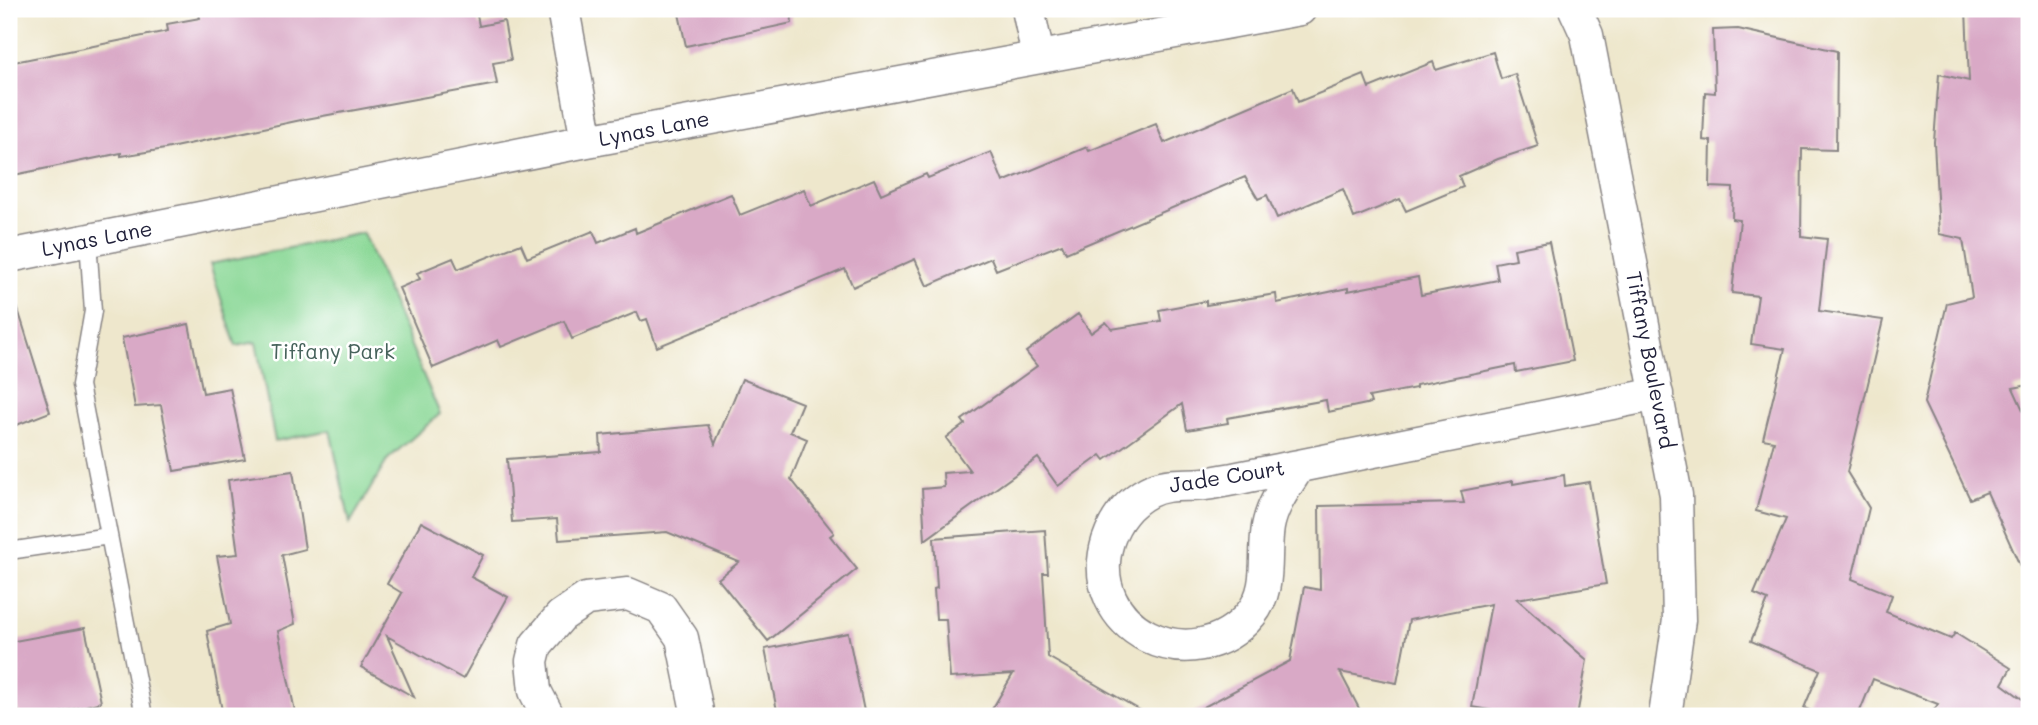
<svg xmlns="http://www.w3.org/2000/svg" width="2038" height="725" font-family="Mali,sans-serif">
<rect width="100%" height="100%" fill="#fff"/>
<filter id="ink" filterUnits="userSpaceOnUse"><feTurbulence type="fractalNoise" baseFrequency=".0143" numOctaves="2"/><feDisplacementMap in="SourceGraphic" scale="14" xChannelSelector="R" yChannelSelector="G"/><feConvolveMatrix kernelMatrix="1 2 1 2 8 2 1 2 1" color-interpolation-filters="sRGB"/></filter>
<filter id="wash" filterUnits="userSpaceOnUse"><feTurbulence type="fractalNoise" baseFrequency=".00686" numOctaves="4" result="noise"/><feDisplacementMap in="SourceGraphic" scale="28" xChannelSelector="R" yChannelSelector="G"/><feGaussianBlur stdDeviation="1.57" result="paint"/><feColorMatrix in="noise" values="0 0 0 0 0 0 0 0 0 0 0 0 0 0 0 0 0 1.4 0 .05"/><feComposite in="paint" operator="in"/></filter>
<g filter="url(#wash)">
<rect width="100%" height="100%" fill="#eee7cc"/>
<path fill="#8ad896" stroke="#567d68" stroke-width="2" d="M363 233 440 414 388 459 350 523 330 430 275 441 256 342 236 346 210 264Z"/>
<g id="blocks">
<path fill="#d9a9c6" d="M198 9H476L479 26 504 21 511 60 493 63 497 84 301 120 165 149 121 156V153L9 176V63L168 31 167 24 200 18Z
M678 9H791L792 23 686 46Z
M1966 9H2011V13L2029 12V385L2013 388 2029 423V586L1987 492 1970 499 1924 403 1947 303 1972 297 1963 239 1939 234 1934 142 1939 74 1969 81Z
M1738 29 1837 51 1836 150 1802 149 1801 236 1827 239 1819 311 1883 320 1847 472 1869 508 1852 579 1892 595 1886 612 1951 639 1955 633 2011 668 2002 684 2029 704V716H1930L1938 704 1873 679 1858 716H1824L1804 708 1820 670 1751 641 1768 600 1754 594 1786 519 1756 511 1774 441 1763 439 1785 349 1751 344 1758 296 1732 293 1740 220 1732 219 1733 188 1710 187 1711 141 1703 140 1705 92 1715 93 1713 30Z
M1493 52 1501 79 1515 74 1538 146 1498 159 1459 176 1463 187 1406 211 1400 199 1354 218 1343 189 1277 218 1267 195 1258 199 1245 177 1066 253 1062 244 996 270 991 258 927 286 915 259 853 287 845 269 657 347 647 319 641 321 637 312 572 339 564 321 501 347 498 340 433 368 399 288 420 279 417 273 453 258 458 269 521 244 527 258 593 231 598 243 635 228 636 233 731 194 740 215 804 189 811 206 874 179 881 194 926 174 928 178 991 152 1003 182 1087 147 1089 151 1156 124 1164 143 1293 88 1298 102 1364 75 1369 88 1433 62 1436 70Z
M1549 242 1573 361 1516 372 1515 365 1416 385V388L1369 397 1371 403 1328 412 1326 400 1227 418 1228 423 1187 430 1182 404 1105 460 1101 455 1058 486 1038 458 925 540 922 489 944 487 943 473 970 471 946 438 965 424 962 420 1037 366 1026 352 1078 314 1091 333 1106 322 1112 329 1161 321 1159 310 1206 301V305L1276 294 1277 303 1348 288V291L1418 277 1421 295 1498 280 1495 263 1516 259 1514 249Z
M16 303 50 412 9 428V304Z
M189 324 203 393 230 388 245 459 174 471 161 405 135 407 122 338Z
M742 379 802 403 790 432 807 439 791 479 834 533 830 536 857 569 768 641 718 579 739 562 667 532 559 540 557 519 512 522 507 459 601 452 600 435 708 425 715 444Z
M293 471 305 549 282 555 295 624 278 631 296 716H223L207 631 230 624 217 556 238 554 228 480Z
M1564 475 1565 486 1589 482 1606 584 1517 599 1587 660 1577 716H1523L1472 707 1491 604 1409 620 1397 683 1340 672 1363 716H1187L1290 661 1304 587 1320 590 1319 506 1464 503 1461 491 1513 481V484Z
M421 522 483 555 471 577 508 597 463 679 387 636 414 697 361 667 402 593 387 584Z
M1045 530 1048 573H1043L1048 657 1150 716H988L1013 674 950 678 946 619H936L934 589 937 588 934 538Z
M85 628 101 702 48 716H20L17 708 9 710V642Z
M848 633 865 716H778L765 649Z"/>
</g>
</g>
<g filter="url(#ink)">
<use href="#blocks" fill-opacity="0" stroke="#888484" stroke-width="2"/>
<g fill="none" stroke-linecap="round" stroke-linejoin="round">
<g stroke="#888484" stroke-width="19">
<path id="service" d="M88 241 93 311 80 385 143 711
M9 551 109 536"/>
</g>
<g stroke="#888484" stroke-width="35">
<path id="minor" d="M563 9 587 141
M1028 9 1038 56
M1575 9 1587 35 1676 495 1679 620 1665 716
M9 256 587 141 1300 9
M1299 466C1287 485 1272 504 1268 527 1263 557 1272 588 1251 614 1193 684 1081 628 1108 541 1115 520 1128 503 1148 492 1166 482 1185 486 1205 484 1236 479 1268 472 1299 466Z
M1299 466 1657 394
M548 716 535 691 532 661 536 645 561 616 586 599 628 594 661 608 682 638 698 716"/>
</g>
<use href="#service" stroke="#fff" stroke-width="16"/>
<use href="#minor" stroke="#fff" stroke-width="32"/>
</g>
</g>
<g text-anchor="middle" stroke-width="5" stroke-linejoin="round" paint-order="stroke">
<g font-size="21" fill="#22223b" stroke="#fff">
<text transform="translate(654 129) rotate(-11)" y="7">Lynas Lane</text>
<text transform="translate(97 239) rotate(-11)" y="7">Lynas Lane</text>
<text transform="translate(1650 360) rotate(79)" y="7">Tiffany Boulevard</text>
<text transform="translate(1227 477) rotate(-9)" y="7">Jade Court</text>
</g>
<g font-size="21" fill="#46625b" stroke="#fff">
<text x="333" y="359">Tiffany Park</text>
</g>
</g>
<rect width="2038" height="725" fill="none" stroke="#fff" stroke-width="35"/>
</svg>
